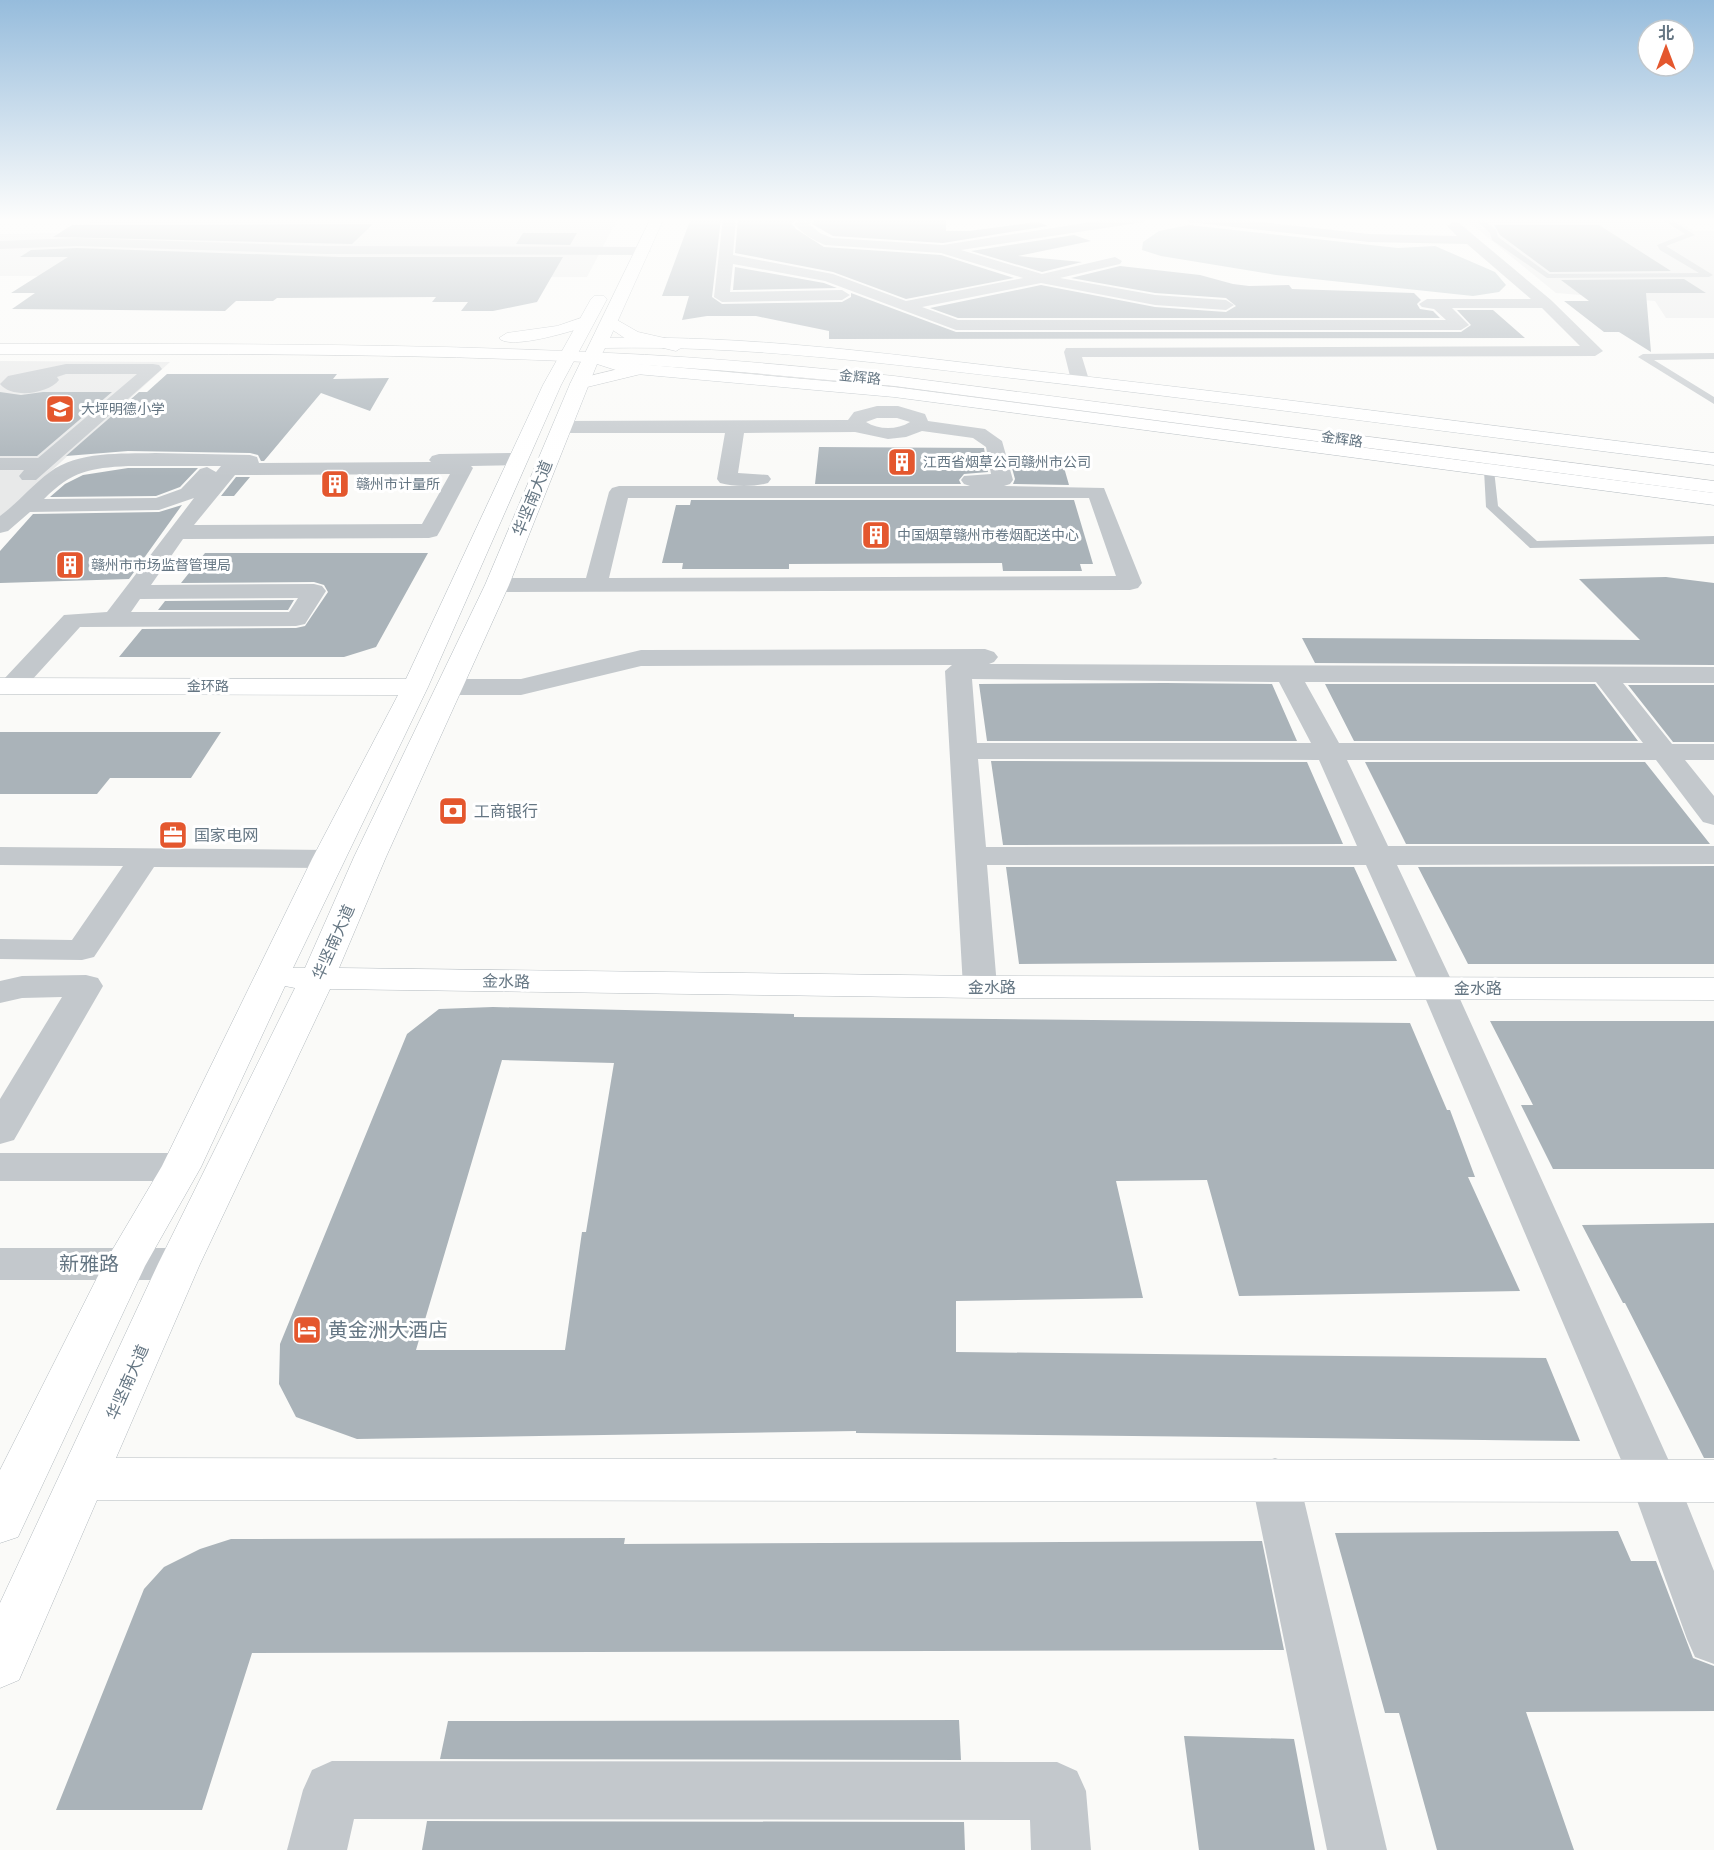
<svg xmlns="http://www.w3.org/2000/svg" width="1714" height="1850" font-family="'Titillium Web','Noto Sans SC',sans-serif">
<rect width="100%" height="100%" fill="#fafaf8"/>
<path fill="#e8e9e9" d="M96 218H618L587 277 0 276V234L72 233Z
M1464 218H1672L1694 231H1714V318H1666L1655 301 1556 293Z
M0 361 170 362 0 518Z"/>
<path fill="#bbc7cb" d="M1189 225 1398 248 1435 246 1495 272 1506 285 1499 292 1473 296 1276 275 1161 256 1142 250 1143 242 1159 231Z"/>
<path fill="#aab3b9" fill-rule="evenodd" d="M691 218H721L712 297 722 304 842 302 851 297V293L956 332H1461L1471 325 1457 310H1493L1525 338 829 339V331L756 316H707L682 320 689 296H662Z
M738 218H797L792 224 796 229 824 247 941 255 1014 278 906 299 833 272 735 253Z
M816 218H946V231H969L1037 222 1048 226 943 243 833 236 812 224Z
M373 224 352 244 53 237 72 225Z
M1494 225H1599L1671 271 1550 272 1500 235Z
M523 233H577L570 245 516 244Z
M1074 235 1091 241 1018 256 1082 262 1042 272 971 251Z
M77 248 339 257H563L537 302 493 311H461L468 302H432L436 297 277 298 273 301H236L225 311 12 309 35 293H11L68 257H20L31 250Z
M1120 266 1200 275 1233 284 1249 286 1289 285 1292 289 1414 293 1421 300 1417 304 1420 309 1433 311 1440 318H958L930 308 1041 285 1155 307 1226 312 1236 306 1226 298 1155 293 1071 278Z
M735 267 824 283 837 288 733 290Z
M1684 279 1706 293H1646L1651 352 1619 332H1604L1564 301H1589L1561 280Z
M167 374H337L333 379 389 378 370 411 321 393 264 461H261L258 455 250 453 128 451 66 456 139 392H147Z
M0 392 21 395 43 392H112L37 456H0Z
M819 447 984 448 988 472 964 474 959 480 961 484H815Z
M1009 457H1061L1069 485 1013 484 1015 479Z
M128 468H198L180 487 156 496 50 497 65 484 83 475Z
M236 477H250L234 496H221Z
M691 500H1074L1093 564H1080L1082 571H1003L1002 563 789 564V569H682L683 563H662L676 505H690Z
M182 505 129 579 0 583V551L33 514 159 512Z
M205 553H428L376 647 344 657H119L142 629 296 628 305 626 328 592 324 585 314 582 181 583Z
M1666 577 1714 583V665L1315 663 1302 638 1640 640 1579 579Z
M294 600 288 610H158L165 601Z
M1165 683 1272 684 1297 741H987L979 684Z
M1325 684H1595L1638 741H1354Z
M1628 685H1714V742H1673Z
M0 732H221L191 778H110L97 794H0Z
M991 761 1307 762 1343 844 1003 845Z
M1365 762H1645L1710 844H1406Z
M1714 866V964H1468L1418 867Z
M1006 867H1354L1397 961 1019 964Z
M493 1007 794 1014V1017L1410 1023 1447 1110H1450L1475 1177H1468L1520 1291 1239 1296 1207 1180 1116 1181 1143 1298 956 1301V1352L1546 1358 1580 1441 856 1433V1431L357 1439 296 1417 279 1384 280 1344 407 1034 439 1009ZM502 1060 614 1063 586 1232H582L565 1350H416Z
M1490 1021H1714V1169H1553L1521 1105H1533Z
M1714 1223V1458H1704L1625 1303H1623L1582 1225Z
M1618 1531 1631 1561H1656L1693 1658 1714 1666V1711L1526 1712 1574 1850H1437L1399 1713H1385L1335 1533Z
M625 1538 624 1544 1262 1541 1284 1650 252 1653 202 1810H56L144 1589 164 1567 200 1549 231 1539Z
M959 1720 961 1760 440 1759 448 1721Z
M1184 1736 1294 1739 1315 1850H1199Z
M427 1821 964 1822 965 1850H422Z"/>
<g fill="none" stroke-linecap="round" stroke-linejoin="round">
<g stroke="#b3babf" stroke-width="1">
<path id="secondary" d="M651 218H664L610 338C750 335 888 354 1027 370 1256 395 1485 425 1714 453V465C1486 437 1258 406 1029 380 888 364 747 345 605 348L602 354 627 363 894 387 1714 493V505L894 397 625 373 597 364 509 585 386 857 339 968 980 976 1714 978V1000L980 998 330 989 200 1264 116 1458 1714 1460V1502L97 1500 19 1680 0 1688V1603L158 1264 295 988 285 986 201 1167 145 1266 18 1537 0 1543V1470L104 1264 162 1166 312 859 398 695 0 694V678L406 679 543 385 591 299 594 296H604L607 299 561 385 428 687 293 968H305L354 857 485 585 570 384Z"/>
</g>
<g stroke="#b5babe" stroke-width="1">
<path id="primary" d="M587 316 595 321 593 324C577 330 509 351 499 338L507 333 557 326Z
M610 316 638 332 682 342 684 346 676 351 626 339 604 324 602 321Z
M0 344C203 344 406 343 609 353 704 357 799 366 894 376L1714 481V493L894 386C799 377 704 368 609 363 406 353 203 354 0 354Z
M635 365 641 366 644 370 641 374 579 389 573 388 570 384 573 380Z"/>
</g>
<path fill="#c3c8cc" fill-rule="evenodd" d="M1474 218H1482L1496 230 1498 237 1549 274 1699 273 1660 250 1657 245 1685 234 1660 218H1668L1695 235 1666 246 1713 275 1709 277 1547 278 1492 240 1490 233Z
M1714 353V359L1654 360 1714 397V404L1638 357 1643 354Z
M1492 455 1497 458 1494 470 1498 506 1537 541 1714 536V544L1530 548 1486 507 1484 470 1487 458Z"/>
<path fill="#c3c8cc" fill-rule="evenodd" d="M723 218H736L733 255 833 274 906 301 1023 278 941 253 825 245C813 240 803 234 794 224L800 218H814L809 224 820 233 832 238 943 245 1117 218H1150L1144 222 961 250 1042 274 1115 257 1122 261 1120 264 1060 278 1155 295 1226 300 1234 305 1226 310 1155 305 1041 283 922 307 958 320H1446L1434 309 1422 307 1419 304 1427 299H1531L1467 244 1369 242 1188 222 1182 218H1226L1369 234 1457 236 1447 226 1454 222 1459 223 1551 300 1603 351 1595 356 1082 357 1089 380 1086 384H1074L1071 380 1064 352 1066 348 1580 346 1542 308H1452L1469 325 1461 330H956L825 281 733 264 730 292 842 290 850 295 842 300 722 302 714 297Z
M77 238 326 246 644 247 651 251 644 255 326 254 77 246 0 249V241Z
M66 364H153L159 365 162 369 36 480H22L19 476 24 470H0V458H38L137 374H66L57 377 59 380C48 394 12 399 0 384L8 376Z
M877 406H898L925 414 928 421 985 429 1002 441 1013 480 1010 484 1004 486 1104 488 1142 583 1138 588 1130 590 497 592 489 590 485 585 489 580 497 578H586L609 492 612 488 619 486H970L964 484 961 480 964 476 991 474 986 447 973 438 922 431 906 437 888 439 855 432 744 433 738 473 768 475 771 479 768 483C754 487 734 487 720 483L717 479 725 433H561L554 431 552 427 554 423 561 421 848 420 854 412ZM877 418H897L910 422C897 430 879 430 866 422ZM628 498H1089L1116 576 609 578Z
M155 453 250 455 257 457 259 463 431 462 429 460 432 456 439 454 517 453 524 455 527 459 524 463 517 465 471 466 473 468 440 531 437 536 429 538 183 539 151 585 314 584 322 586 326 591 305 624 296 626 80 627 21 692 12 694 3 692 0 684 3 680 64 615 107 612 194 498 159 510 30 512 8 531 0 533V516C18 503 32 485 50 472 78 451 121 454 155 453ZM128 466H221L216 472 207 467 200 469 181 489 156 498 44 499C72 471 90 468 128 466ZM450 474 422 524 194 525 235 475ZM298 598 289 612H131L140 599Z
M985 649 994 652 998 657 994 662 989 664 1714 667V683H1623L1672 744H1714V760H1685L1714 796V825L1703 822 1656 760H1347L1388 846H1714V864L1397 865 1455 988 1678 1481 1714 1571V1664L1695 1657 1687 1639 1630 1481 1421 988 1366 865H987L997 987 992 995 980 998 968 995 963 987 945 671 952 665 641 666 521 695H451L442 693 438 687 442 681 451 679H521L641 650ZM972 679 1279 682 1311 743H977ZM1305 682H1596L1643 743H1339ZM978 759 1319 760 1357 846 986 847Z
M0 847 328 850 339 852 344 859 339 866 328 868 154 867 94 957 82 960 0 959V939L72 940 123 866 0 865Z
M86 975 98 978 103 986 14 1140 0 1144V1099L62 997 22 998 0 1003V981L22 976Z
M0 1153H181L195 1157 201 1167 195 1177 181 1181H0Z
M0 1248H179L194 1253 200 1264 194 1275 179 1280H0Z
M1275 1458 1292 1464 1299 1479 1387 1850H1327L1251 1479 1258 1464Z
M332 1761 1057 1762 1077 1771 1086 1791 1091 1850H1031L1030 1820 354 1819 347 1850H287L303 1790 312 1770Z"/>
<use href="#secondary" fill="#fff" fill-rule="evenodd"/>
<use href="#primary" fill="#fff" fill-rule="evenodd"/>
</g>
<linearGradient id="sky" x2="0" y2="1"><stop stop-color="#96bcdc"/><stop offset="0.46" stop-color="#fdfdfc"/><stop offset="1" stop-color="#fdfdfc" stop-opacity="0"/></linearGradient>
<rect width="1714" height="477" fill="url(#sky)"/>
<defs>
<g id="school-square" transform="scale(1.5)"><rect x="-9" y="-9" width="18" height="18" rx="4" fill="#e4572e" stroke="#fff"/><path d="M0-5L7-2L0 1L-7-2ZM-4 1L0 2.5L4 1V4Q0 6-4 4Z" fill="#fff"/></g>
<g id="building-square" transform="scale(1.5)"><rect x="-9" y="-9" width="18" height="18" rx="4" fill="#e4572e" stroke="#fff"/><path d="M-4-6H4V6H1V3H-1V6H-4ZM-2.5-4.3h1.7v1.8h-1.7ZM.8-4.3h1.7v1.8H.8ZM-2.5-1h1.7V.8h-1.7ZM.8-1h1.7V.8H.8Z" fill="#fff"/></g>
<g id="bank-square" transform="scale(1.5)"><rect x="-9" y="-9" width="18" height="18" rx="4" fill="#e4572e" stroke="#fff"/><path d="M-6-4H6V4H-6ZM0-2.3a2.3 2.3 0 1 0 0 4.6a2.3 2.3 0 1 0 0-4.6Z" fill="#fff"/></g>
<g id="office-square" transform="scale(1.5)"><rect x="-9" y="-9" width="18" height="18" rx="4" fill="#e4572e" stroke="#fff"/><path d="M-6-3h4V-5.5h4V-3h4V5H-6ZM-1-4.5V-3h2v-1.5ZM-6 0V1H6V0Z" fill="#fff"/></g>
<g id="hotel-square" transform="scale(1.5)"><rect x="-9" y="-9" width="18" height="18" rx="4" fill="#e4572e" stroke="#fff"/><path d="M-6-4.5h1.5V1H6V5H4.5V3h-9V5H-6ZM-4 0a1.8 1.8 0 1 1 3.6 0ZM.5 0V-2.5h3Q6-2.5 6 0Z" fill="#fff"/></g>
</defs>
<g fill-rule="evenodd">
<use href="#school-square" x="60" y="409"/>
<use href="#building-square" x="902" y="462"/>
<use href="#building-square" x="335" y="484"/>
<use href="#building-square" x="876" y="535"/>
<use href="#building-square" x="70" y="565"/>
<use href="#bank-square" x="453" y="811"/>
<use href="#office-square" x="173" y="835"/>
<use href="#hotel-square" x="307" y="1330"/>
</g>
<g text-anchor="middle" stroke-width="6" stroke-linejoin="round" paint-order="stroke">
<g font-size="14" fill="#657683" stroke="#fff">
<text transform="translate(860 377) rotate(6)" y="5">金辉路</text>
<text transform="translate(1342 439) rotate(8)" y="5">金辉路</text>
<text x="208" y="691">金环路</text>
</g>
<g font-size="14" fill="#657683" stroke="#fff" text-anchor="start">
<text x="81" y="414">大坪明德小学</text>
<text x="923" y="467">江西省烟草公司赣州市公司</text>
<text x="356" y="489">赣州市计量所</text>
<text x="897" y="540">中国烟草赣州市卷烟配送中心</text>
<text x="91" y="570">赣州市市场监督管理局</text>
</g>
<g font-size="16" fill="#657683" stroke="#fff">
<text transform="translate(532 498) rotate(-68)" y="6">华坚南大道</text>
<text transform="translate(333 942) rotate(-66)" y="6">华坚南大道</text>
<text transform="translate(506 981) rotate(1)" y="6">金水路</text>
<text x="992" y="993">金水路</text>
<text x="1478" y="994">金水路</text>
<text transform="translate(127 1382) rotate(-66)" y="6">华坚南大道</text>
</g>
<g font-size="16" fill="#657683" stroke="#fff" text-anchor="start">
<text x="474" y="817">工商银行</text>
<text x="194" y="841">国家电网</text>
</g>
<g font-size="20" fill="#657683" stroke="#fff">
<text x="89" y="1271">新雅路</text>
</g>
<g font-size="20" fill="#657683" stroke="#fff" text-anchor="start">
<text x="328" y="1337">黄金洲大酒店</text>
</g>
</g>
<g transform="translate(1666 48)"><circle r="28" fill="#ffffff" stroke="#c1c8cd" stroke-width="1.5"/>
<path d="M0-4.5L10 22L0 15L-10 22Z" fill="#e4572e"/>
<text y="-9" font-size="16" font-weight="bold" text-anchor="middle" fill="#657683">北</text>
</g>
</svg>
